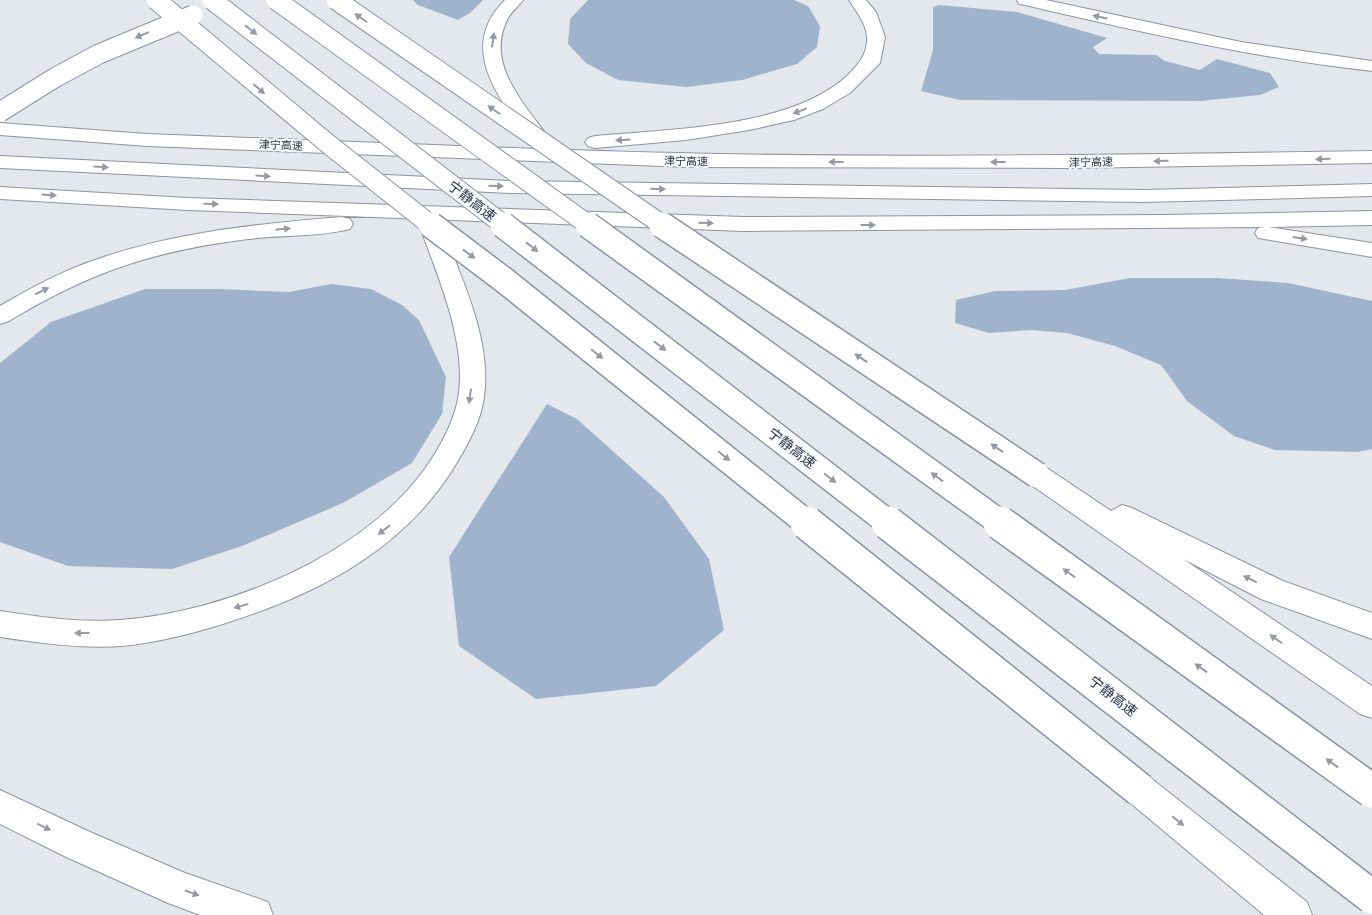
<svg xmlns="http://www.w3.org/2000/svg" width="1372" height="915" font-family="'Work Sans','Noto Sans SC',sans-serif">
<rect width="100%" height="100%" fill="#e4e7ec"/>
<path fill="#9fb4cc" d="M413 0H483L470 13 458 20 418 5Z
M588 0H794L808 6 820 26 817 47 797 64 742 80 686 87 618 80 586 63 568 44 570 19Z
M939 5 1017 12 1107 38 1093 47 1099 54 1156 55 1165 61 1200 70 1217 59 1270 73 1279 87 1260 95 1200 101 960 100 921 91 933 50V7Z
M1130 278H1217L1288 283 1372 301V449L1358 452 1275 450 1234 436 1187 401 1161 365 1115 346 1067 333 1030 330 989 333 955 323 956 300 995 291 1065 290Z
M331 284 371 289 402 305 419 320 446 377 442 414 412 463 343 503 242 546 172 569 68 566 0 542V363L51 322 145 289H220L289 292Z
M547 404 577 419 664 497 709 559 724 630 656 686 536 699 459 646 449 557Z"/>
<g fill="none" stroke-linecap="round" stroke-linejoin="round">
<g stroke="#8b94a3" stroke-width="2">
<path id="motorway" d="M505 0H523C519 6 512 11 508 18 483 66 528 107 553 144L550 148 546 149C821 160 1097 155 1372 151V163L1071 168 688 167 147 146 0 135V123L147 134 539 149 536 148C504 105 454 50 505 0Z
M849 0H866L876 12 885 37 880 63 850 93 823 109 794 120 749 130 686 140 595 148 588 146 585 142 588 138 595 136C670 129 790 128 847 76 858 65 868 54 867 37 866 23 856 11 849 0Z
M1017 0H1046L1241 42 1372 61V71C1255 58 1140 32 1025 5L1019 4Z
M0 156 511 181 1144 190 1372 184V196L1144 202 511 193 0 168Z
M0 187 188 198 744 217 1165 215 1372 211V225L1268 227 1372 243V257L1258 238 1255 233 1258 228 1265 227 744 231 188 210 0 199Z
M342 217 350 219 353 224 350 229C318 237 280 235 248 239 153 251 90 272 9 321L0 324V306C29 289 60 272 92 261 173 232 257 224 342 217Z
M431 220 439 222 442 227C462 280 492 340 484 397 481 421 468 444 456 464 407 546 324 591 235 620 199 632 160 642 123 646 82 649 40 643 0 637V611C40 617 80 623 120 620 226 612 360 557 424 470 439 449 453 424 458 399 468 344 438 277 420 227L423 222Z
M1037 465 1047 468 1111 511 1122 505 1132 508 1283 581 1372 613V639L1261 599 1183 559 1372 686V718L1360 714 1027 482 1023 475 1027 468Z
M1140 774 1152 779 1307 902 1312 915H1264L1128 801 1122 790 1128 779Z
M0 790 90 832 185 873 268 902 273 915H200L168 903 64 856 0 824Z"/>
</g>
<use href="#motorway" fill="#fff" fill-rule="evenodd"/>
<g stroke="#8b94a3" stroke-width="21" stroke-linecap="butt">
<path id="motorway-bridge-far2" d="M156 0 327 143 432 226
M212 0 505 226
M276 0 590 226
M336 0 664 226
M0 112 56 77 99 54 193 15"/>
</g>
<g stroke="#8b94a3" stroke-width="28" stroke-linecap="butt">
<path id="motorway-bridge-far1" d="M431 225 504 280 808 524
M503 225 890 524
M588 225 1002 524
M662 225 1037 475"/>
</g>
<g stroke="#8b94a3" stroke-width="36" stroke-linecap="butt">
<path id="motorway-bridge" d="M807 523 1140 790
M888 523 1372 897
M1000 523 1372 791"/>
</g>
<use href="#motorway-bridge-far2" stroke="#fff" stroke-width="19"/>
<use href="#motorway-bridge-far1" stroke="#fff" stroke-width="25"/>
<use href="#motorway-bridge" stroke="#fff" stroke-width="33"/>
</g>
<defs><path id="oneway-solid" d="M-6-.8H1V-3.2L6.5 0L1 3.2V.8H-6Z" transform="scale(1.25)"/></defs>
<g fill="#959aa2">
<use href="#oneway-solid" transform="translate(1100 17) rotate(-168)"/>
<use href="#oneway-solid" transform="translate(361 18) rotate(-145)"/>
<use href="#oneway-solid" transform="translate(251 30) rotate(38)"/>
<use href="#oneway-solid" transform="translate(142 35) rotate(157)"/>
<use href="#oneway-solid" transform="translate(493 40) rotate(-82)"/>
<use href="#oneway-solid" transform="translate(259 89) rotate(41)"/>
<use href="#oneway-solid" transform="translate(494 110) rotate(-145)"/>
<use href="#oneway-solid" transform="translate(800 111) rotate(160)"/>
<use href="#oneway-solid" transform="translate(623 140) rotate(176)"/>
<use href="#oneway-solid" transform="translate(1323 159) rotate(178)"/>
<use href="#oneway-solid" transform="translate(1161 161) rotate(179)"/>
<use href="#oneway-solid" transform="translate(836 162) rotate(-180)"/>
<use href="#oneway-solid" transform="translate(998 162) rotate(-180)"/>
<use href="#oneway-solid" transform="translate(101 167) rotate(3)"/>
<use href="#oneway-solid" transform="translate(263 176) rotate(3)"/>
<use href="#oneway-solid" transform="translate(496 186) rotate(2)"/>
<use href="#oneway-solid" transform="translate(658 189) rotate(1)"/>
<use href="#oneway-solid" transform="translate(49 195) rotate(3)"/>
<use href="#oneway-solid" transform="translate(211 204) rotate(2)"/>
<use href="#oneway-solid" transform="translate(706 223) rotate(2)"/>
<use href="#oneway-solid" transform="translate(868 225)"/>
<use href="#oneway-solid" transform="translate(283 229) rotate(-6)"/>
<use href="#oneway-solid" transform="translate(1300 238) rotate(8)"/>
<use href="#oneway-solid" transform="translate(532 247) rotate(38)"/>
<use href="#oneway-solid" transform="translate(469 254) rotate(36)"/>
<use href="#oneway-solid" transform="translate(42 291) rotate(-27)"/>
<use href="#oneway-solid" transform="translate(660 346) rotate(38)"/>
<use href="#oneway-solid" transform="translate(597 354) rotate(39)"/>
<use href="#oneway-solid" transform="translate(861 358) rotate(-146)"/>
<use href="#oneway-solid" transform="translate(470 396) rotate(98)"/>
<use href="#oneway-solid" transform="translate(997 448) rotate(-146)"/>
<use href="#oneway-solid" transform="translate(724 456) rotate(39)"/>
<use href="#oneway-solid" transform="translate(937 477) rotate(-144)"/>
<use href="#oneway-solid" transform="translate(830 478) rotate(38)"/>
<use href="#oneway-solid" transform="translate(384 530) rotate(142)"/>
<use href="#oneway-solid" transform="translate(1069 573) rotate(-144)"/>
<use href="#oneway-solid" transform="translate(1250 579) rotate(-154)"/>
<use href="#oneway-solid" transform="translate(241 606) rotate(164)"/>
<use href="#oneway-solid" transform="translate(82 633) rotate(180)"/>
<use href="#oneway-solid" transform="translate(1276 639) rotate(-145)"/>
<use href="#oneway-solid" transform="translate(1201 668) rotate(-144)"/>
<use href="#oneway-solid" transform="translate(1332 763) rotate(-144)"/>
<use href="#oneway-solid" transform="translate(1178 821) rotate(39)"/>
<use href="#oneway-solid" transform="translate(44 827) rotate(26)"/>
<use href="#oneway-solid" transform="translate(192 893) rotate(19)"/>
</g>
<g text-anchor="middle" stroke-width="4" stroke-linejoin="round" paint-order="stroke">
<g font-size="11" fill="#2b3445" stroke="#f4f6f9">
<text transform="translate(281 145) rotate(2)" y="4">津宁高速</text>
<text transform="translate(686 161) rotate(1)" y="4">津宁高速</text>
<text transform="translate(1091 162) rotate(-1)" y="4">津宁高速</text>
</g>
<g font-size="14" fill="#2b3445" stroke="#f4f6f9">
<text transform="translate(472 201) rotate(38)" y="5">宁静高速</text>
<text transform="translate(792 448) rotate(38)" y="5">宁静高速</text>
<text transform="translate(1113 696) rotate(38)" y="5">宁静高速</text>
</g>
</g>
</svg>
